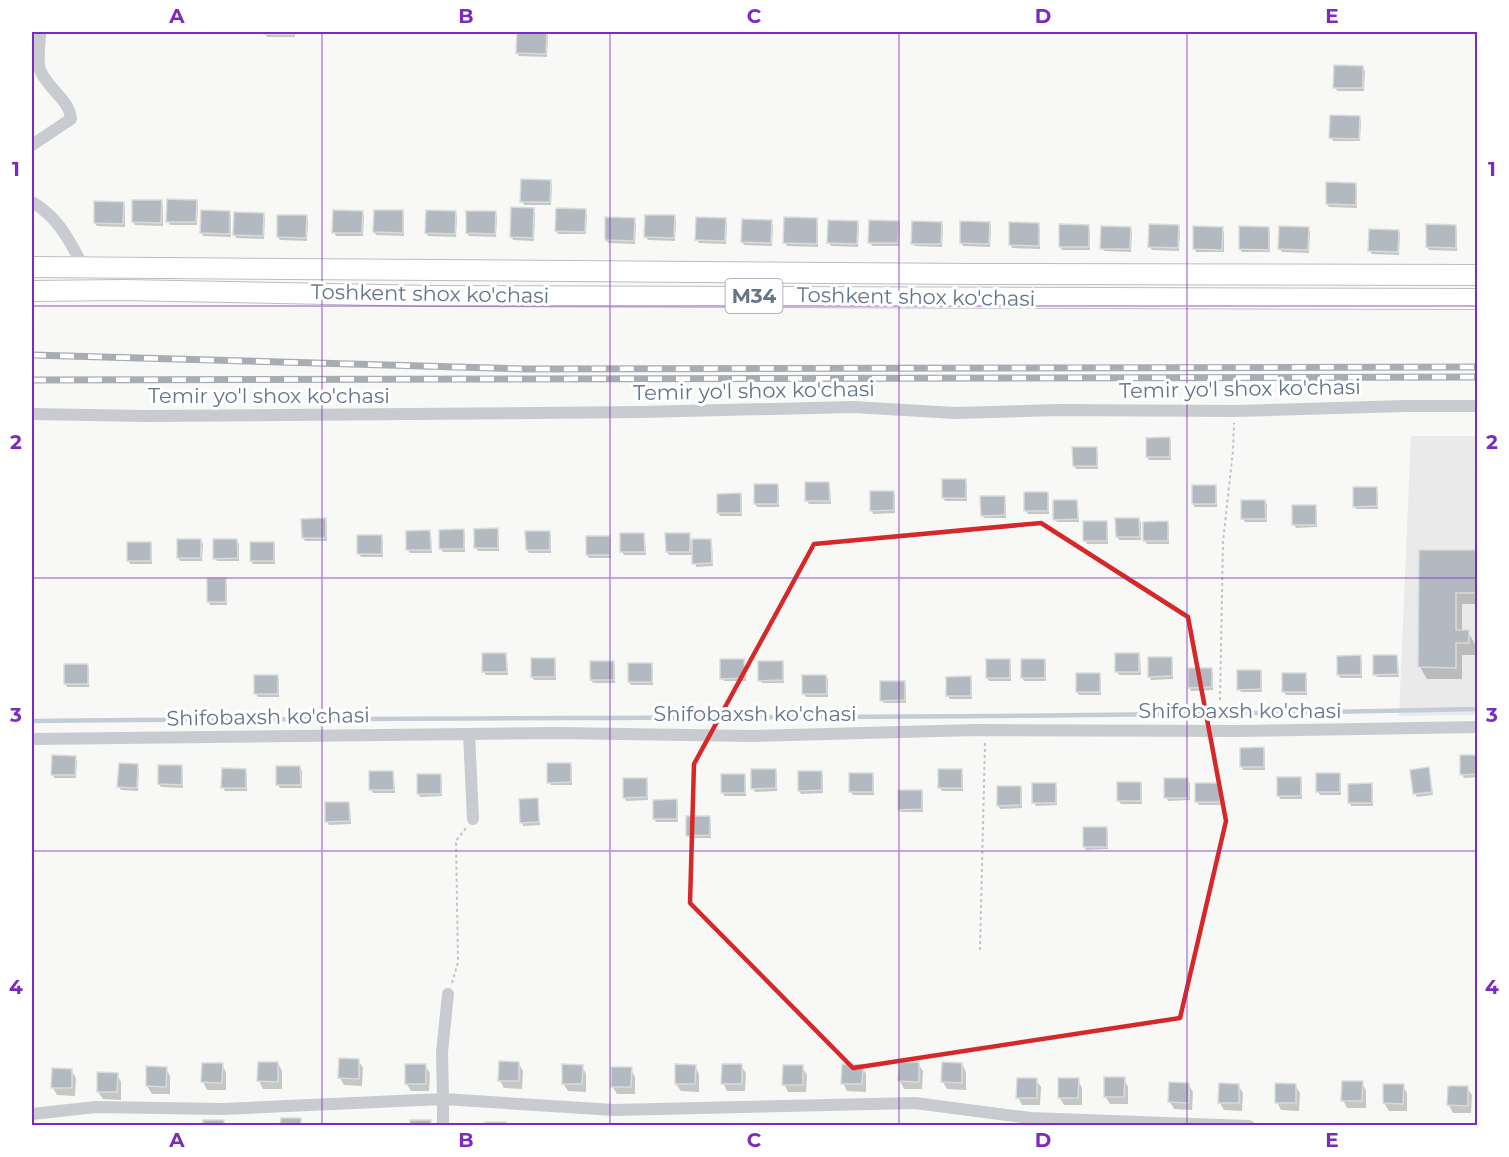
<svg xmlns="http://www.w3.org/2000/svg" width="1509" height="1157" font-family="Montserrat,sans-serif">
<rect width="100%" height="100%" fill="#f8f9f6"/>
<path fill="#e9eae9" d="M1411 436H1477V715L1399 716Z"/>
<path fill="#0003" d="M265 32H295V37H267Z
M546 33 548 36 547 57 519 56 517 53Z
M1363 67 1365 71 1364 91H1337L1335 87Z
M1359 117 1361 121 1360 141H1333L1331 137Z
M550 181 552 185 551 205H524L522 201Z
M1328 183 1355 184 1357 188V208L1329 207 1327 204Z
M196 201 198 205 197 225H170L168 221Z
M161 202 163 205V226L135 225 133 222Z
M123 203 125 206V227L97 226 95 223Z
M533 210 535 213 534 241 513 240 512 237Z
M585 210 587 214 586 234H558L556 230Z
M362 212 364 216 363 236H336L334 232Z
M403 212 404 215V236L376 235 374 232Z
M229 213 231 216V237L203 236 202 233Z
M455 213 457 216 456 237 428 236 426 233Z
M495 213 497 216 496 237 469 236 467 233Z
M263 215 265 218 264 239 236 238 234 234Z
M306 217 308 220 307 241 280 240 278 237Z
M674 217 676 220 675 241 648 240 646 237Z
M786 219 817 220 818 223V247L787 246 785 243Z
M634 220 636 223 635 244 608 243 606 240Z
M725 220 727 223 726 244 699 243 697 240Z
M771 222 773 225 772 246 744 245 742 242Z
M898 222 900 226 899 246H872L870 242Z
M857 223 859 226 858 247 831 246 829 243Z
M941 223 943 226 942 247 915 246 913 243Z
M989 223 991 226 990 247 963 246 961 243Z
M1038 225 1040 228V249L1012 248 1010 244Z
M1477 225H1478V248L1476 246Z
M1088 226 1090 230V250H1062L1060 246Z
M1178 227 1180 230 1179 251 1152 250 1150 247Z
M1455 227 1457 230V251L1429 250 1427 247Z
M1130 228 1132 232 1131 252 1104 251 1102 248Z
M1222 228 1224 232V252H1196L1194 248Z
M1268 228 1270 232V252H1242L1240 249Z
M1308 229 1310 232 1309 253 1282 252 1280 249Z
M1398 231 1400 234 1399 255 1372 254 1370 251Z
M1169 439 1171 442V460H1149L1147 457Z
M1096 448 1098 452V469H1076L1074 466Z
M965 480 967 484V501H945L943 498Z
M828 483 830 487 831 504H809L807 501Z
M777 486 779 489V507H757L755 503Z
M1215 486 1217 490V507H1195L1193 504Z
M1376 488 1378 492V509H1356L1354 506Z
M893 493 895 496V513L873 514 872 510Z
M1047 493 1049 496V514H1028L1026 511Z
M740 495 742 498V516H720L718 513Z
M1004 498 1006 501V518H984L982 515Z
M1077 501 1078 505 1079 522H1057L1055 519Z
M1265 501 1267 504V522H1245L1243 519Z
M1315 507 1317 510V527L1296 528 1294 524Z
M1139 519 1141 523V540H1119L1117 537Z
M325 520 327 523V541H305L303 538Z
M1106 523 1108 526V544H1087L1085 540Z
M1167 523 1169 526V544H1147L1145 541Z
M497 530 499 533V551H478L476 548Z
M463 531 465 534V552H443L441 549Z
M429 532 431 535 432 553H410L408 550Z
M549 532 551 536V553H529L527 550V533Z
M643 534 645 538 646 555H624L622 552Z
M689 534 691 541 710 540 712 544 713 566 696 567 694 555H669L667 552Z
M381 536 383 540V557H361L359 554V537Z
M609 537 611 540V558H589L587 555Z
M201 540 203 544 202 561H180L178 558Z
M237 541 239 544V561H217L215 558Z
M150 543 152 546V564H130L129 561Z
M273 543 275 546V564H253L251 561Z
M1421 551 1478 552V604H1462V631L1468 632 1475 644V655H1462V679H1427L1420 667Z
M225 579 227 583V605H210L208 601Z
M506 654 507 658 508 675H486L484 672V655Z
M1139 654 1140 657 1141 675H1119L1117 672Z
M1396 656 1398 660 1399 677H1377L1375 674Z
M1360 657 1362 660V678H1340L1338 674Z
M554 659 556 663V680H534L532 677V660Z
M1171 659 1173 662V679L1151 680 1149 676Z
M1009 660 1011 664V681H989L987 678Z
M1044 660 1046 664V681H1024L1022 678Z
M743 661 745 664 746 681H724L722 678Z
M613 662 615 666V683H593L591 680Z
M782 662 784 666V683H762L760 680Z
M651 664 653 668V685H631L629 682Z
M87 666 89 669V687H67L65 683Z
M1211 670 1213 673V690L1191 691 1189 687Z
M1260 672 1262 675V692H1241L1239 689Z
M1099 674 1101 678V695H1079L1077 692V675Z
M1305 674 1307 678V695H1286L1284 692Z
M277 676 279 680V697H258L256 694Z
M826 676 828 679V697H806L804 694Z
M970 678 972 681V699H950L948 696Z
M904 682 906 686V703H884L882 700Z
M1263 749 1265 752V770H1243L1242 767Z
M1478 757V777L1464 778 1462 774Z
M75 758 77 761 76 778H54L53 774Z
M570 764 572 768V785H551L549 782Z
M137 766 139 769 138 791 121 790 119 787Z
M181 767 183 770V788L161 787 159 784Z
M278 768H300L302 771V788H280L278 785Z
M1429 769 1433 795 1417 797 1415 794Z
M245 770 247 774V791H225L223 787Z
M961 770 963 774V791H942L940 788 939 771Z
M775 771 777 774V791L755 792 753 788Z
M393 772 394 776 395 793H373L371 790V773Z
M821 773 823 776V793L801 794 799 790Z
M872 774 874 778V795H853L851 792Z
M1339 774 1341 778V795H1320L1318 792Z
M744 775 746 778V796H724L723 793Z
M440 776 442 779V796L420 797 418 793Z
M1300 778 1302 781V799H1280L1279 796Z
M646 780 648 783V800L626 801 624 797Z
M1188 780 1190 783V800L1168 801 1166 797Z
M1140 783 1142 786V804H1121L1119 801Z
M1219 784 1221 787V805H1199L1197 802Z
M1055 785 1057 788V805L1036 806 1034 802Z
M1371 785 1373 788V806H1351L1350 803Z
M1020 788 1022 791V808L1000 809 998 805Z
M921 791 923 795V812H901L899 809Z
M537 800 540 825 523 826 520 801Z
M676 801 678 804V822H656L654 819Z
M348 804 350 807 351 824 329 825 327 821Z
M709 818 711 821V838H690L688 835Z
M1106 829 1108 832V849L1086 850 1084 846Z
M358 1060 363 1068 362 1086 344 1085 340 1078Z
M278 1063 282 1071V1089H263L259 1081Z
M518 1063 523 1071 522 1089 504 1088 500 1081Z
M900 1063 918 1064 923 1071 922 1089H904L900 1081Z
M962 1064 966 1072V1090L947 1089 943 1082Z
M222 1065 226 1072V1090H207L203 1082Z
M425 1066 430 1073 429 1091H411L406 1083Z
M582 1066 586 1074V1092L568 1091 563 1083Z
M695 1066 699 1074V1092L681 1091 676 1084Z
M741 1066 746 1073 745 1091H727L723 1083Z
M862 1066 866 1074V1092L847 1091 843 1083Z
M802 1067 807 1075 806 1092H788L784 1084Z
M166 1068 170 1076V1094H152L147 1086Z
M631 1069 635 1077V1094H617L612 1086Z
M71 1070 76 1078 75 1096 57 1095 53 1088Z
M117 1074 121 1082V1100L103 1099 98 1092Z
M1124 1079 1128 1087V1104H1110L1105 1096Z
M1036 1080 1041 1087 1040 1105H1022L1018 1097Z
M1078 1080 1082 1088V1105H1064L1059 1097Z
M1362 1083 1366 1090V1108H1347L1343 1100Z
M1188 1084 1193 1092 1192 1110 1174 1109 1170 1102Z
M1238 1085 1243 1093 1242 1111 1224 1110 1220 1103Z
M1295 1085 1300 1093 1299 1111 1281 1110 1277 1102Z
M1403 1085 1407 1093V1111H1389L1384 1103Z
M1467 1088 1472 1095 1471 1113H1453L1449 1105Z
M76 1124H94L95 1126H76Z"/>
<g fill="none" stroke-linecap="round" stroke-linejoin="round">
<path stroke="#c4cdd3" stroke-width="4.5" d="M32 721C513 716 996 720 1478 709"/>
</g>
<path fill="#b2b9c0" stroke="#dadad8" stroke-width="1.5" d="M264 32H294V35L264 34Z
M517 32H547L546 54 516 53Z
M1334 65 1363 66V88H1333Z
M1330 115 1360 116 1359 139 1329 138Z
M521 179 551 180 550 202H520Z
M1326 182 1356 183V205L1326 204Z
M167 199 197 200 196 222H166Z
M132 200H162L161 223 132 222Z
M94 201 124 202 123 224 94 223Z
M511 207 534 208 533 238 510 237Z
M556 208 586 209 585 232 555 231Z
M201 210 230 211V234L200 233Z
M333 210 363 211 362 233H332Z
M374 210H403V233L373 232Z
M426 210 456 211 455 234 425 233Z
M466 211H496L495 234 466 233Z
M234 212 264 213 263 236 233 235Z
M277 215H307L306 238 277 237Z
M645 215H675L674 238 644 237Z
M605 217 635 218 634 241 605 240Z
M696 217 726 218 725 241 695 240Z
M784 217 817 218V244L783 243Z
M742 219 772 220 771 243 741 242Z
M828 220 858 221 857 244 827 243Z
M869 220 899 221 898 243H868Z
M912 221 942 222 941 244H911Z
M960 221 990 222 989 244 960 243Z
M1009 222 1039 223V246L1009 245Z
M1059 224 1089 225V247H1059Z
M1149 224 1179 225 1178 248 1148 247Z
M1426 224 1456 225V248L1426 247Z
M1101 226 1131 227 1130 249H1100Z
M1193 226 1223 227 1222 250 1193 249Z
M1239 226 1269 227V250L1239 249Z
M1279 226 1309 227 1308 250 1278 249Z
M1369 229 1399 230 1398 252 1368 251Z
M1170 437V457H1146V438Z
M1072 447H1097V466H1073Z
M942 479H966V498H942Z
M805 482H829L830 501H805Z
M754 484H778V504H754Z
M1192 485H1216V504H1192Z
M1353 487H1377V506L1353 507Z
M870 491H894V510L870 511Z
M1024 492H1048V511H1024Z
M741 493V513H717V494Z
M980 496H1005V515L981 516Z
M1053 500H1077L1078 519 1053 520Z
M1241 500H1265L1266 519H1241Z
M1292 505H1316V525H1292Z
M326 518V538H302L301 519Z
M1115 518H1139L1140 537H1116Z
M1083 521H1107V541H1083Z
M1168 521V541H1143V522Z
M498 528V548H474V529Z
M464 529V549H439V530Z
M430 530 431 550H406V531Z
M525 531H550V550H526Z
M620 533H644L645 552H620Z
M665 533H690V552H666Z
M357 535H382V554H357Z
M586 536H610V555H586Z
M177 539H201V558H177Z
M213 539H237L238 558 213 559Z
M692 539H711L712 563 692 564Z
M127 542H151V561H127Z
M250 542H274V561H250Z
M1419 550H1478V593H1456V630H1469V643H1456V668L1418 667Z
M207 578H226V602H207Z
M482 653H506L507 672H482Z
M1115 653H1139V672H1115Z
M1361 655V675H1337V656Z
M1373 655H1397L1398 674 1373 675Z
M1148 657H1172V676L1148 677Z
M531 658H555V677H531Z
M720 659H744L745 678 720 679Z
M986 659H1010V678H986Z
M1021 659H1045V678H1021Z
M590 661H614V680H590Z
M758 661H783V680L758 681Z
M628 663H652V682H628Z
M64 664H88V684H64Z
M1188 668H1212V687L1188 688Z
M1237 670H1261V689L1237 690Z
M1076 673H1100V692H1076Z
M1282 673H1306V692H1282Z
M254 675H278V694H254Z
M802 675H826L827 694H802Z
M971 676V696H946V677Z
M880 681H905V700L880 701Z
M1264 747V767H1240V748Z
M52 755 76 756 75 775H51Z
M1460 755H1478V774L1460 775Z
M119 763 138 764 137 788 117 787Z
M547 763H571V782L547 783Z
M158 765H182V785L158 784Z
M276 766H300L301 785H276Z
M1429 767 1432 792 1413 794 1410 770Z
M222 768 246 769V788H221Z
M751 769H776V788L751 789Z
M938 769H962V788H938Z
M369 771H393L394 790H369Z
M798 771H822V790L798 791Z
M849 773H873V792H849Z
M1316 773H1340V792H1316Z
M417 774H441V794H417Z
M721 774H745V793H721Z
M1277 777H1301V796H1277Z
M623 778H647V797L623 798Z
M1164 778H1188L1189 798H1164Z
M1117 782H1141V801H1117Z
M1032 783H1056V803H1032Z
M1195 783H1219L1220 802H1195Z
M1372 783V803H1348V784Z
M997 786H1021V805L997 806Z
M898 790H922V809L898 810Z
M538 798 539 822 520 823 519 799Z
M677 799V819H653V800Z
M325 802H349L350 821 325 822Z
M686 816H710V835L686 836Z
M1083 827H1107V847H1083Z
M339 1058 359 1059V1079L338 1078Z
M499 1061 519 1062V1081H498Z
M258 1062H278V1082L257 1081Z
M899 1062H919V1082L898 1081Z
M942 1062 962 1063V1083L941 1082Z
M202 1063H223L222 1083 201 1082Z
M405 1064H426V1084H405Z
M562 1064 583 1065 582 1084H562Z
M675 1064 696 1065 695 1084H675Z
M722 1064H742V1084H721Z
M842 1064 863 1065 862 1084H841Z
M783 1065H803V1085H782Z
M146 1066 167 1067 166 1087 146 1086Z
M611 1067H632L631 1087H611Z
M52 1068 72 1069V1088H51Z
M97 1072 118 1073 117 1092H97Z
M1104 1077H1125L1124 1097H1104Z
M1017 1078H1037V1098H1016Z
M1058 1078H1079L1078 1098H1058Z
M1342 1081H1363L1362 1101H1341Z
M1169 1082 1189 1083V1103L1168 1102Z
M1219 1083 1239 1084V1103H1218Z
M1275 1083 1296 1084V1103H1275Z
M1383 1084H1404L1403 1104 1383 1103Z
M1448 1086H1468V1106L1447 1105Z
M281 1118H301V1126H280Z
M203 1120H224V1126H203Z
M410 1120H431V1126H410Z
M485 1122H506L505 1126H485Z"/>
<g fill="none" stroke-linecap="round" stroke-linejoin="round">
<g stroke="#babdc1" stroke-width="22">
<path id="trunk" d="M32 267 977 274 1478 275
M32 291 123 290 431 296 1478 299"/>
</g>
<path stroke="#c1c3c6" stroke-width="2" stroke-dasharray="3 3" stroke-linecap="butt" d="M1220 700 1223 542 1233 450 1234 423
M980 950 985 742
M452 983 458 962 456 841 466 828"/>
<path stroke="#c8cbcf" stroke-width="12" d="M32 145 71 119C70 100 47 88 40 70 37 60 40 43 40 32
M32 202C58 217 69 240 83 266
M32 414 146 416 409 414 641 412 853 407 955 413 1058 410 1234 411 1405 406H1478
M469 734 473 819
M32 739 558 733 751 736 975 730 1237 731 1478 727
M448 994 442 1052 443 1099 614 1110 915 1103 1030 1118 1249 1126
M32 1114 96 1107 223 1109 443 1099V1126"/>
<use href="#trunk" stroke="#fff" stroke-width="20"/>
<g stroke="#a8adb4" stroke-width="7">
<path id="rail" d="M32 355 526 369 1478 367
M32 380 1478 377"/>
</g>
<use href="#rail" stroke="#fff" stroke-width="4.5" stroke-dasharray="14" stroke-linecap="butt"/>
</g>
<path fill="none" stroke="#d62828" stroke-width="4.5" stroke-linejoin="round" d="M1041 523 1188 617 1226 821 1180 1018 853 1068 690 903 694 764 814 544Z"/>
<path fill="none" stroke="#7b2cbf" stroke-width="1.5" stroke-opacity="0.55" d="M322 32V1126M610 32V1126M899 32V1126M1187 32V1126M32 306H1478M32 578H1478M32 851H1478"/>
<g text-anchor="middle" stroke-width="6" stroke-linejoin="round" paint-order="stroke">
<rect fill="#fff" stroke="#939eac" stroke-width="1.5" x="725.5" y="279" width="57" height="34" rx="4.5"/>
<g font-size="20" font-weight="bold" fill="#657589">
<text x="754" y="303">M34</text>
</g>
<g font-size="21" fill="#657589" stroke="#fff">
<text transform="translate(430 294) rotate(1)" y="7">Toshkent shox ko'chasi</text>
<text transform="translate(916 297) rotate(1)" y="7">Toshkent shox ko'chasi</text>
<text transform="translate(1240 389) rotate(-1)" y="7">Temir yo'l shox ko'chasi</text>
<text transform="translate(754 391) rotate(-1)" y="7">Temir yo'l shox ko'chasi</text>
<text x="269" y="403">Temir yo'l shox ko'chasi</text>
<text x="1240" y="718">Shifobaxsh ko'chasi</text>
<text x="755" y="721">Shifobaxsh ko'chasi</text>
<text transform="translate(268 717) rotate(-1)" y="7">Shifobaxsh ko'chasi</text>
</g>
</g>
<rect width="1509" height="1157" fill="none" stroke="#ffffff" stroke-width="66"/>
<rect x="33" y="33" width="1443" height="1091" fill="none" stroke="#7b2cbf" stroke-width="2"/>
<g font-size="20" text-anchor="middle" font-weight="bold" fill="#7b2cbf">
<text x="177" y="23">A</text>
<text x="466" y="23">B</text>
<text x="754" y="23">C</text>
<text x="1043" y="23">D</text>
<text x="1332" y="23">E</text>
<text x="16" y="176">1</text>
<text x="1492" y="176">1</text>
<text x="16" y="449">2</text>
<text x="1492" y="449">2</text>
<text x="16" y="722">3</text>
<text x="1492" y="722">3</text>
<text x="16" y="994">4</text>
<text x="1492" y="994">4</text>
<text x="177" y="1147">A</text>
<text x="466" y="1147">B</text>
<text x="754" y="1147">C</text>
<text x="1043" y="1147">D</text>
<text x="1332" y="1147">E</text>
</g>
</svg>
